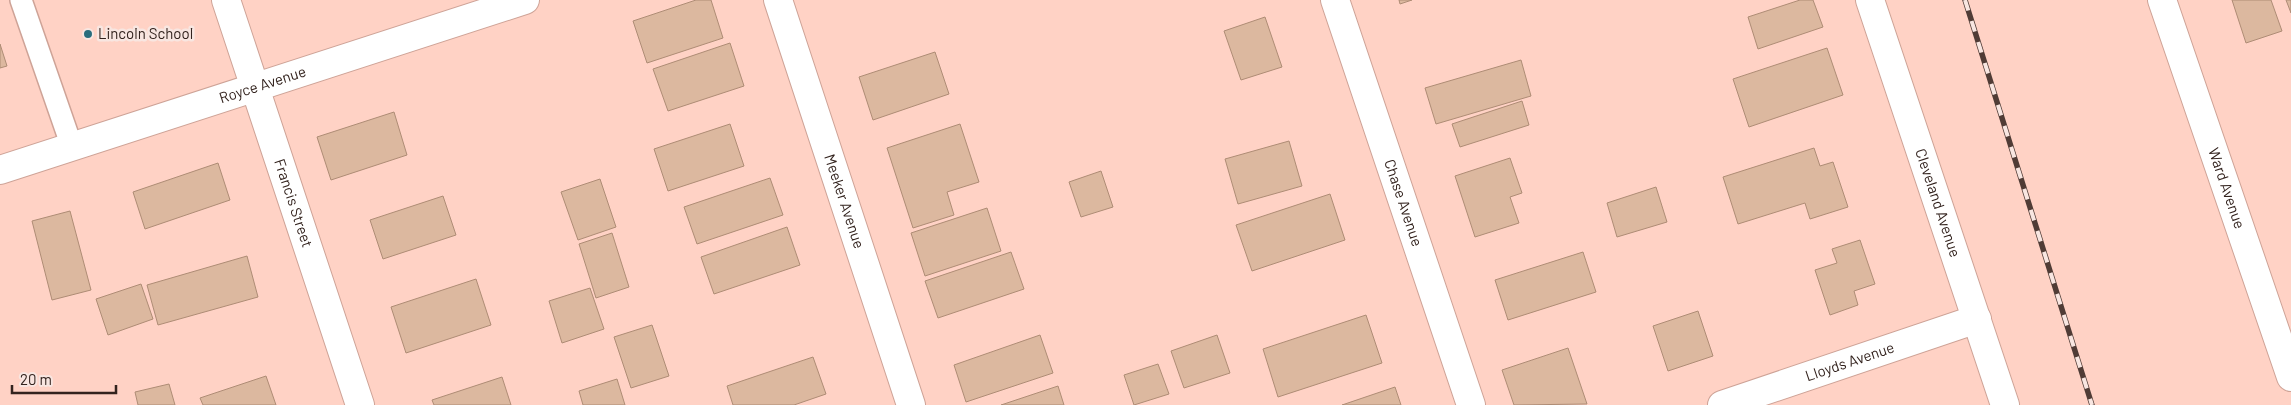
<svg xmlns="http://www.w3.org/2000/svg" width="2291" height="405" font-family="Barlow,sans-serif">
<rect width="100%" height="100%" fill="#ffd2c5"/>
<path fill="#dcb89f" stroke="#ae8c75" d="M696 0H711L723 38 647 63 633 21Z
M1399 0H1412L1400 4Z
M1800 0H1813L1823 27 1758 49 1748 17Z
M2232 0H2271L2282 31 2246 43Z
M2286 0H2291V13Z
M1265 17 1282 67 1241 80 1224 31Z
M730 43 744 86 668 111 653 69Z
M0 44 7 66 0 68Z
M1827 48 1843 95 1749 127 1733 79Z
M935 52 949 94 873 120 859 77Z
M1521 60 1531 96 1436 124 1425 88Z
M1522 101 1529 125 1460 147 1452 124Z
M394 112 407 155 331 180 317 137Z
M730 124 744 166 668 191 654 149Z
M960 124 979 182 947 192 954 215 913 228 887 148Z
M1289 141 1302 186 1238 204 1225 159Z
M1814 148 1820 166 1833 162 1848 207 1810 219 1805 203 1738 224 1723 177Z
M1510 158 1522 193 1510 197 1519 223 1475 237 1455 176Z
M218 163 230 200 145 229 133 192Z
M1101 171 1113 207 1081 217 1069 182Z
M770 178 783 215 697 244 684 207Z
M600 179 616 227 578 240 561 192Z
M1656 187 1667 222 1617 237 1607 203Z
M1330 194 1345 240 1252 271 1236 225Z
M443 196 456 235 383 259 370 220Z
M987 208 1001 251 925 276 911 233Z
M70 211 91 290 52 300 32 221Z
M787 227 800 265 714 294 701 257Z
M612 233 629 287 596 298 579 244Z
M1860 240 1875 284 1854 291 1858 305 1830 315 1815 270 1837 263 1832 249Z
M1011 252 1024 289 938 318 925 281Z
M1583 252 1596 292 1508 320 1495 280Z
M247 256 258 297 158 325 147 285Z
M476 279 491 325 406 353 391 307Z
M141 284 153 319 108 335 96 299Z
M590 288 604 329 562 343 549 301Z
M1698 311 1713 356 1668 371 1653 326Z
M1366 315 1382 363 1278 397 1263 349Z
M652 325 669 376 631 388 614 337Z
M1040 335 1053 373 966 402 954 365Z
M1217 335 1230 373 1184 388 1171 351Z
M1568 348 1587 404 1514 405 1502 370Z
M813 357 826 394 794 405H733L727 386Z
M1158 364 1169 394 1134 405 1124 375Z
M266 376 276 405H203L200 398Z
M502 377 511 405H434L432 400Z
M617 379 625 405H583L579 391Z
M169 384 175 405H138L135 392Z
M1058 386 1064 405H1001Z
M1395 387 1401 405H1342Z"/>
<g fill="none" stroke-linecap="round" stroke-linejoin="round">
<g stroke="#cea397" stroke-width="24">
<path id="service" d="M21 0 72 147"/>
</g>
<g stroke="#cea397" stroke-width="30">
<g id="minor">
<path id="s1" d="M226 0 360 405"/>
<path id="s2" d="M778 0 911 405"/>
<path id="s3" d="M1335 0 1471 405"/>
<path id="s4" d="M1870 0 2005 405"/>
<path id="s5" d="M2162 0 2291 377"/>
<path id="s6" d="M0 170 525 0"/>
<path id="s7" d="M1722 405 1977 319"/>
</g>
</g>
<use href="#service" stroke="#fff" stroke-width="21"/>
<use href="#minor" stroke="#fff" stroke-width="28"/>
<g stroke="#503c36" stroke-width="5.5">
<path id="rail" d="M1965 0 2092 405"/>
</g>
<use href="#rail" stroke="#f8e6e1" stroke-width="4" stroke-dasharray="11" stroke-linecap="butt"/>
</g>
<circle fill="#296d7d" stroke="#f8e6e1" stroke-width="2" cx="88" cy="34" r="5"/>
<g text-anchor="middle" stroke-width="5" stroke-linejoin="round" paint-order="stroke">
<g font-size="15" fill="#33231e" stroke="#f8e6e1" text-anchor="start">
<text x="98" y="39">Lincoln School</text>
</g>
<g font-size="15" fill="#33231e" stroke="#f8e6e1">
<text dy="5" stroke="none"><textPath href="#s6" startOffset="276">Royce Avenue</textPath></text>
<text dy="5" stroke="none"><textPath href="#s5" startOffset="199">Ward Avenue</textPath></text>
<text dy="5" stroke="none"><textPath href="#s1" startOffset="214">Francis Street</textPath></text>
<text dy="5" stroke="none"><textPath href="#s2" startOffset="212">Meeker Avenue</textPath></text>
<text dy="5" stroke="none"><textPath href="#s3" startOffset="214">Chase Avenue</textPath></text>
<text dy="5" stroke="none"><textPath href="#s4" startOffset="214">Cleveland Avenue</textPath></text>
<text dy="5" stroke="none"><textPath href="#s7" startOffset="135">Lloyds Avenue</textPath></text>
</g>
</g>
<path d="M12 385v8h104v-8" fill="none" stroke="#33231e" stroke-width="2.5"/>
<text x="20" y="385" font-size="15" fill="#33231e" stroke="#f8e6e1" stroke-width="4" paint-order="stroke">20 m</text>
</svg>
